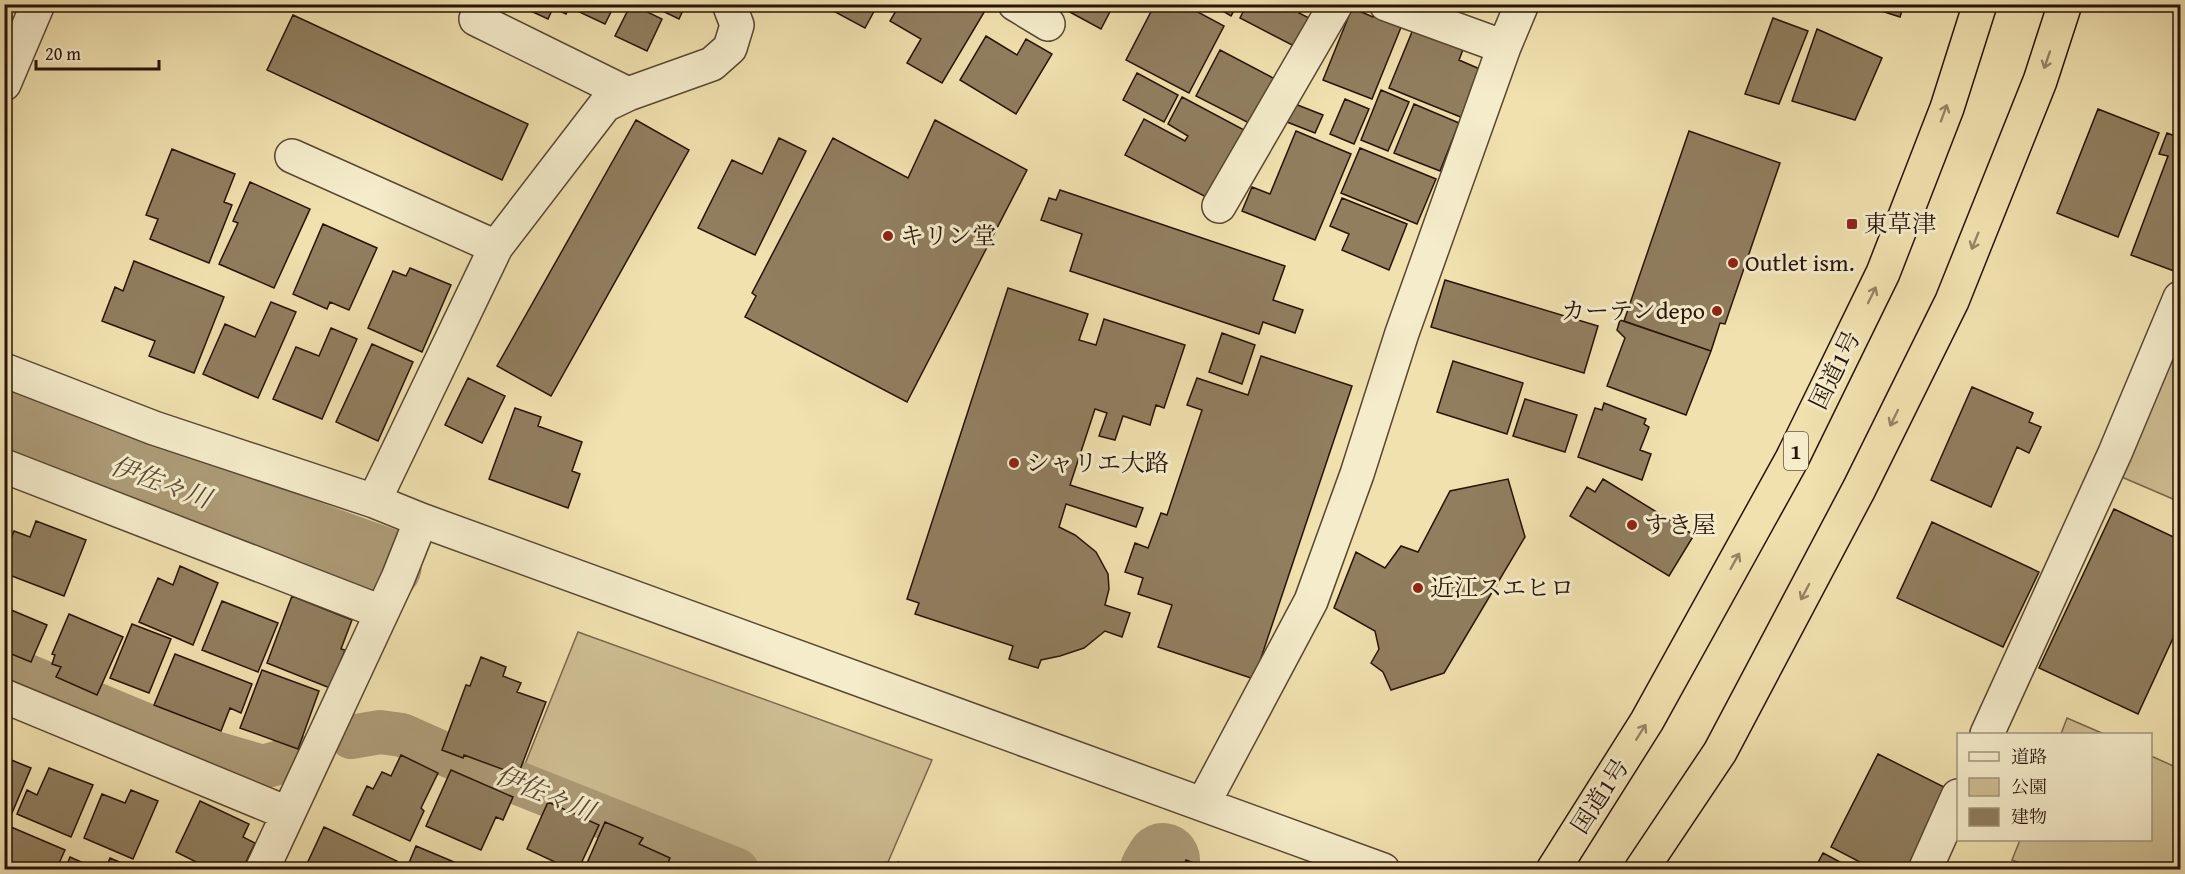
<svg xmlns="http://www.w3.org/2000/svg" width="2185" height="874" font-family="'Gentium Book Plus','Noto Serif JP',serif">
<rect width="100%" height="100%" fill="#f0e1af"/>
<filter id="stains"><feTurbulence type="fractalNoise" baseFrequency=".00333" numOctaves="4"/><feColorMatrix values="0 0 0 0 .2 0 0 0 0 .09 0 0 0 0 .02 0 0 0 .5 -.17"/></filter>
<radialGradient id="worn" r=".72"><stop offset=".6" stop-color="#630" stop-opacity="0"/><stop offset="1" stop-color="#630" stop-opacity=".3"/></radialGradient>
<path fill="#cebe93" stroke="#7a684e" stroke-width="1.5" d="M2180 333V502L2117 475Z
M578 632 932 760 885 869H754L529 780 521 774Z
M2067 718 2104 734H2061Z
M2151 756 2180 769V869H2034L2012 860 2020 840H2150Z"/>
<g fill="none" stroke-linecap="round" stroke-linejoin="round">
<path stroke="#ac9b77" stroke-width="44" d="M4 666 211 752 263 767 298 757
M351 737 380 732 402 735 447 755 737 870"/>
<path stroke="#ac9b77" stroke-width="74" d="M4 424 66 450 385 565
M1157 870 1163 860"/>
</g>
<path fill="#907e5f" stroke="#271309" stroke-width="1.5" d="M526 4H571L566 14 553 8 548 19 524 8Z
M578 4H615L605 24 575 10Z
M631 4 662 19 647 51 615 36Z
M648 4H686L679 19Z
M825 4H878L865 28 824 6Z
M900 4H978L986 9 942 83 907 63 921 39 890 21Z
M1055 4H1114L1101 29Z
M1155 4H1183L1224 26 1189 93 1126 60Z
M1211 4H1238L1231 16Z
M1247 4H1304L1299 13 1311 19 1296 47 1240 18Z
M1860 4H1904L1900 17Z
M1352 8 1373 17 1376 8 1404 20 1372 99 1323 80Z
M293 15 528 124 502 180 267 70Z
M1773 18 1808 31 1779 104 1745 94Z
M1414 27 1464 47 1459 60 1482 70 1463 118 1389 88Z
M1817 29 1882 58 1855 120 1792 101Z
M986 36 1017 55 1026 39 1052 54 1016 114 960 80Z
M1220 50 1275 79 1251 124 1196 96Z
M1137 73 1178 95 1164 122 1123 100Z
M1381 90 1409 102 1388 151 1361 140Z
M1182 97 1246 131 1210 199 1125 155 1144 119 1185 141 1188 136 1168 124Z
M1345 99 1369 109 1354 144 1330 134Z
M1295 104 1323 115 1315 133 1287 122Z
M1414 104 1459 123 1440 171 1394 153Z
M2098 109 2159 133 2118 237 2057 213Z
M636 120 689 150 551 396 497 366Z
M935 120 1027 170 907 402 745 317 756 296 752 293 833 138 908 178Z
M1296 131 1351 154 1315 240 1242 211 1252 187 1270 194Z
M1689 131 1780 163 1725 324 1720 323 1711 351 1624 321Z
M2167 133 2180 138V252L2174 271 2131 255 2168 156 2159 154Z
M779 138 806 151 755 255 698 228 732 160 762 174Z
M1360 148 1436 179 1417 224 1341 193Z
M172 149 235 174 224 202 232 205 209 263 150 239 158 219 146 215Z
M250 182 310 209 274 288 219 264 238 223 233 221Z
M1060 190 1285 266 1273 300 1303 310 1295 333 1263 322 1259 334 1070 271 1082 234 1041 220 1049 198 1056 200Z
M1342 198 1407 224 1389 270 1342 250 1349 234 1330 226Z
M323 224 377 248 349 310 330 302 327 309 293 294Z
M134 261 224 297 194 373 149 356 155 341 102 321 115 287 123 291Z
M410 268 451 285 422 352 368 328 393 271 406 276Z
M1445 280 1598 326 1584 373 1431 327Z
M1008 288 1088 314 1079 340 1096 345 1104 319 1185 345 1164 408 1156 405 1150 425 1123 416 1115 440 1099 436 1107 413 1095 409 1070 485 1143 508 1136 527 1066 504 1059 527 1075 535 1096 552 1108 574 1109 589 1105 605 1130 613 1122 637 1105 631 1084 648 1060 656 1041 660 1038 668 1009 659 1013 646 915 614 919 603 907 599Z
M271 302 296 312 258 398 203 374 225 324 255 337Z
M1620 320 1711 351 1686 415 1607 386 1625 338 1617 330Z
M331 328 357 339 322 419 273 399 296 347 319 356Z
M1222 333 1255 345 1242 384 1209 372Z
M372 344 413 362 378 441 336 422Z
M1261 356 1352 386 1254 679 1158 647 1172 605 1138 594 1143 578 1125 572 1135 543 1148 548 1161 513 1167 515 1202 410 1187 405 1197 378 1248 395Z
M1453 361 1523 383 1507 434 1437 412Z
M468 378 505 396 482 443 445 425Z
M1972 387 2033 413 2029 422 2041 427 2029 453 2017 447 1991 507 1931 480Z
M1525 399 1577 415 1565 452 1513 436Z
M1604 403 1646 419 1644 424 1649 427 1640 450 1651 454 1642 480 1578 457 1595 408 1602 410Z
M515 408 541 417 538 426 582 442 572 471 580 474 568 508 489 479Z
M1508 479 1525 537 1444 673 1391 690 1383 672 1371 663 1379 649 1375 631 1334 608 1356 552 1385 568 1401 546 1418 552 1450 491Z
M1603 479 1694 535 1669 576 1570 516 1587 487 1595 492Z
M2114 509 2180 540V623L2138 714 2039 668Z
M36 521 86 540 64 596 4 573V556L14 531 30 537Z
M1932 522 2039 572 2003 647 1897 598Z
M180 566 218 583 193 645 139 622 158 578 173 585Z
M292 596 352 620 341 649 345 650 330 688 267 663Z
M222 601 278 623 258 672 202 650Z
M4 607 47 625 31 662 4 651Z
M69 614 123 637 97 695 56 677 61 667 52 664 55 655 52 654Z
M132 624 171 639 149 693 110 678Z
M175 654 252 684 241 713 230 708 221 731 154 705Z
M481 657 506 667 503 676 521 683 517 692 546 702 518 775 464 755 463 758 442 750 466 685 470 686Z
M262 670 319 691 298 749 240 728Z
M1878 754 1948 789 1907 870H1875L1831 847Z
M401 755 438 773 421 808 424 811 410 841 353 815 367 786 373 789 382 772 391 776Z
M4 757 31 768 12 813 4 810Z
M49 768 93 785 71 837 17 814 27 790 37 795Z
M451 770 513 797 503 820 496 817 481 850 426 826Z
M131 790 158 801 133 859 84 838 102 794 125 803Z
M200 801 249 824 243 837 255 843 242 870H212L176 852Z
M548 802 599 825 578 870H572L527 849Z
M605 822 643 838 639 844 670 858 665 870H584Z
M11 827 65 850 56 870H4V843Z
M324 827 397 861 393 870H314L306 866Z
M416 846 473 870H406Z
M1823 853 1855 870H1814Z
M70 857 99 870H65Z
M110 858 131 867 130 870H105Z
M1186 860 1212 870H1182Z
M898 862 920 870H895Z"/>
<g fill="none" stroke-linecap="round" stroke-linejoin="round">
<g stroke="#594632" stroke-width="36">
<path id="minor" d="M482 4 476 19 628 94
M1015 4 1048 24
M1386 4 1504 47
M4 84 38 4
M292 156 496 247
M1219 206 1336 4
M4 370 154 428 374 501 421 520 1383 870
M4 466 381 612
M374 501 496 247 605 105 628 94 712 64 730 48 737 25 729 4
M4 696 287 813
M1987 734 2115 453 2180 298
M1203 804 1311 601 1357 474 1402 333 1504 47 1522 4
M262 870 398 578 421 520
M1925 870 1958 796"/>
</g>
<g stroke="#271309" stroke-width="36">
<path id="highway" d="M1553 870 1647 721 1792 459 1883 273 1947 108 1980 4
M1641 870 1720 752 1859 489 1952 301 2040 81 2065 4"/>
</g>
<use href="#minor" stroke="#f5eccb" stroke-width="33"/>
<use href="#highway" stroke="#f0e1af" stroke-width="33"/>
</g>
<defs><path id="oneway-shaft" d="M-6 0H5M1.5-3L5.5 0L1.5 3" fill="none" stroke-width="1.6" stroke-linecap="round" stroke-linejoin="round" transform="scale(1.5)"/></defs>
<g stroke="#968464">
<use href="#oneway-shaft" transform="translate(2047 60) rotate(109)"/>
<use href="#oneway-shaft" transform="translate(1944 113) rotate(-70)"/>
<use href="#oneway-shaft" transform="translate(1975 241) rotate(112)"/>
<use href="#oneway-shaft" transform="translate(1872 295) rotate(-64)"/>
<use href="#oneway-shaft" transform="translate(1894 418) rotate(116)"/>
<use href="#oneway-shaft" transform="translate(1735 561) rotate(-61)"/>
<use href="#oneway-shaft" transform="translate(1805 592) rotate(118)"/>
<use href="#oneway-shaft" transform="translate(1641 732) rotate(-58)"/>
</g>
<g fill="#8f2418" stroke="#f5eccb" stroke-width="2">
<rect x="1846" y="218" width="12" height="12" rx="3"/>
<circle cx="888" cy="236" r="6"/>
<circle cx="1733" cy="263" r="6"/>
<circle cx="1717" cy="311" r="6"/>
<circle cx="1014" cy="463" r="6"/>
<circle cx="1632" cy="525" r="6"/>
<circle cx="1418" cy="588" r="6"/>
</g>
<g text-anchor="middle" stroke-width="6" stroke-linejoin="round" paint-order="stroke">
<rect fill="#f5eccb" stroke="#655443" stroke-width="1.5" x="1784" y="432" width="24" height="38" rx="4.5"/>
<g font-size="22" font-weight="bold" fill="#271309">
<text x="1796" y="459">1</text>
</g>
<g font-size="24" fill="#271309" stroke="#f5eccb" text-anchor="start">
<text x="1864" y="232">東草津</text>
<text x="900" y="244">キリン堂</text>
<text x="1745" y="271">Outlet ism.</text>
<text x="1705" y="319" text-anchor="end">カーテンdepo</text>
<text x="1026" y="471">シャリエ大路</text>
<text x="1644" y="533">すき屋</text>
<text x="1430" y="596">近江スエヒロ</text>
</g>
<g font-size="24" fill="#271309" stroke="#f5eccb">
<text transform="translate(1835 370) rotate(-64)" y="8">国道1号</text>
<text transform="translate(1600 796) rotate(-57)" y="8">国道1号</text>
</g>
<g font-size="26" font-style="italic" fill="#5c4935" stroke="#f5eccb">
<text transform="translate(161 482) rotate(20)" y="9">伊佐々川</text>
<text transform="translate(545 793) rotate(22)" y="9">伊佐々川</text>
</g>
</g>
<rect width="2185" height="874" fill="none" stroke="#f0e1af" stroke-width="24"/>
<rect x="6" y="6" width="2173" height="862" fill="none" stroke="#271309" stroke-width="3"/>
<rect x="12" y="12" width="2161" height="850" fill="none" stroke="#271309" stroke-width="1.5"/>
<rect x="1957" y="733" width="195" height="108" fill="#f5eccb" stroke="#a3957d" stroke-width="1.5"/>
<rect x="1969" y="752" width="30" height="9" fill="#f5eccb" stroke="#a3957d" stroke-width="1.5"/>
<text x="2011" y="763" font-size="18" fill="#271309">道路</text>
<rect x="1969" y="778" width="30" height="18" fill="#cebe93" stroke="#a3957d" stroke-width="1.5"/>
<text x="2011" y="793" font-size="18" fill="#271309">公園</text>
<rect x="1969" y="808" width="30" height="18" fill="#907e5f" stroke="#a3957d" stroke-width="1.5"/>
<text x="2011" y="823" font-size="18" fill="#271309">建物</text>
<path d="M36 60v9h123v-9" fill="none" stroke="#271309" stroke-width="3"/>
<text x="45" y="60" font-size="18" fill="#271309" stroke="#f5eccb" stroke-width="4.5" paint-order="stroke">20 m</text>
<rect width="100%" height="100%" filter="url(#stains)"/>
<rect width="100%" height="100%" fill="url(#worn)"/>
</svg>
